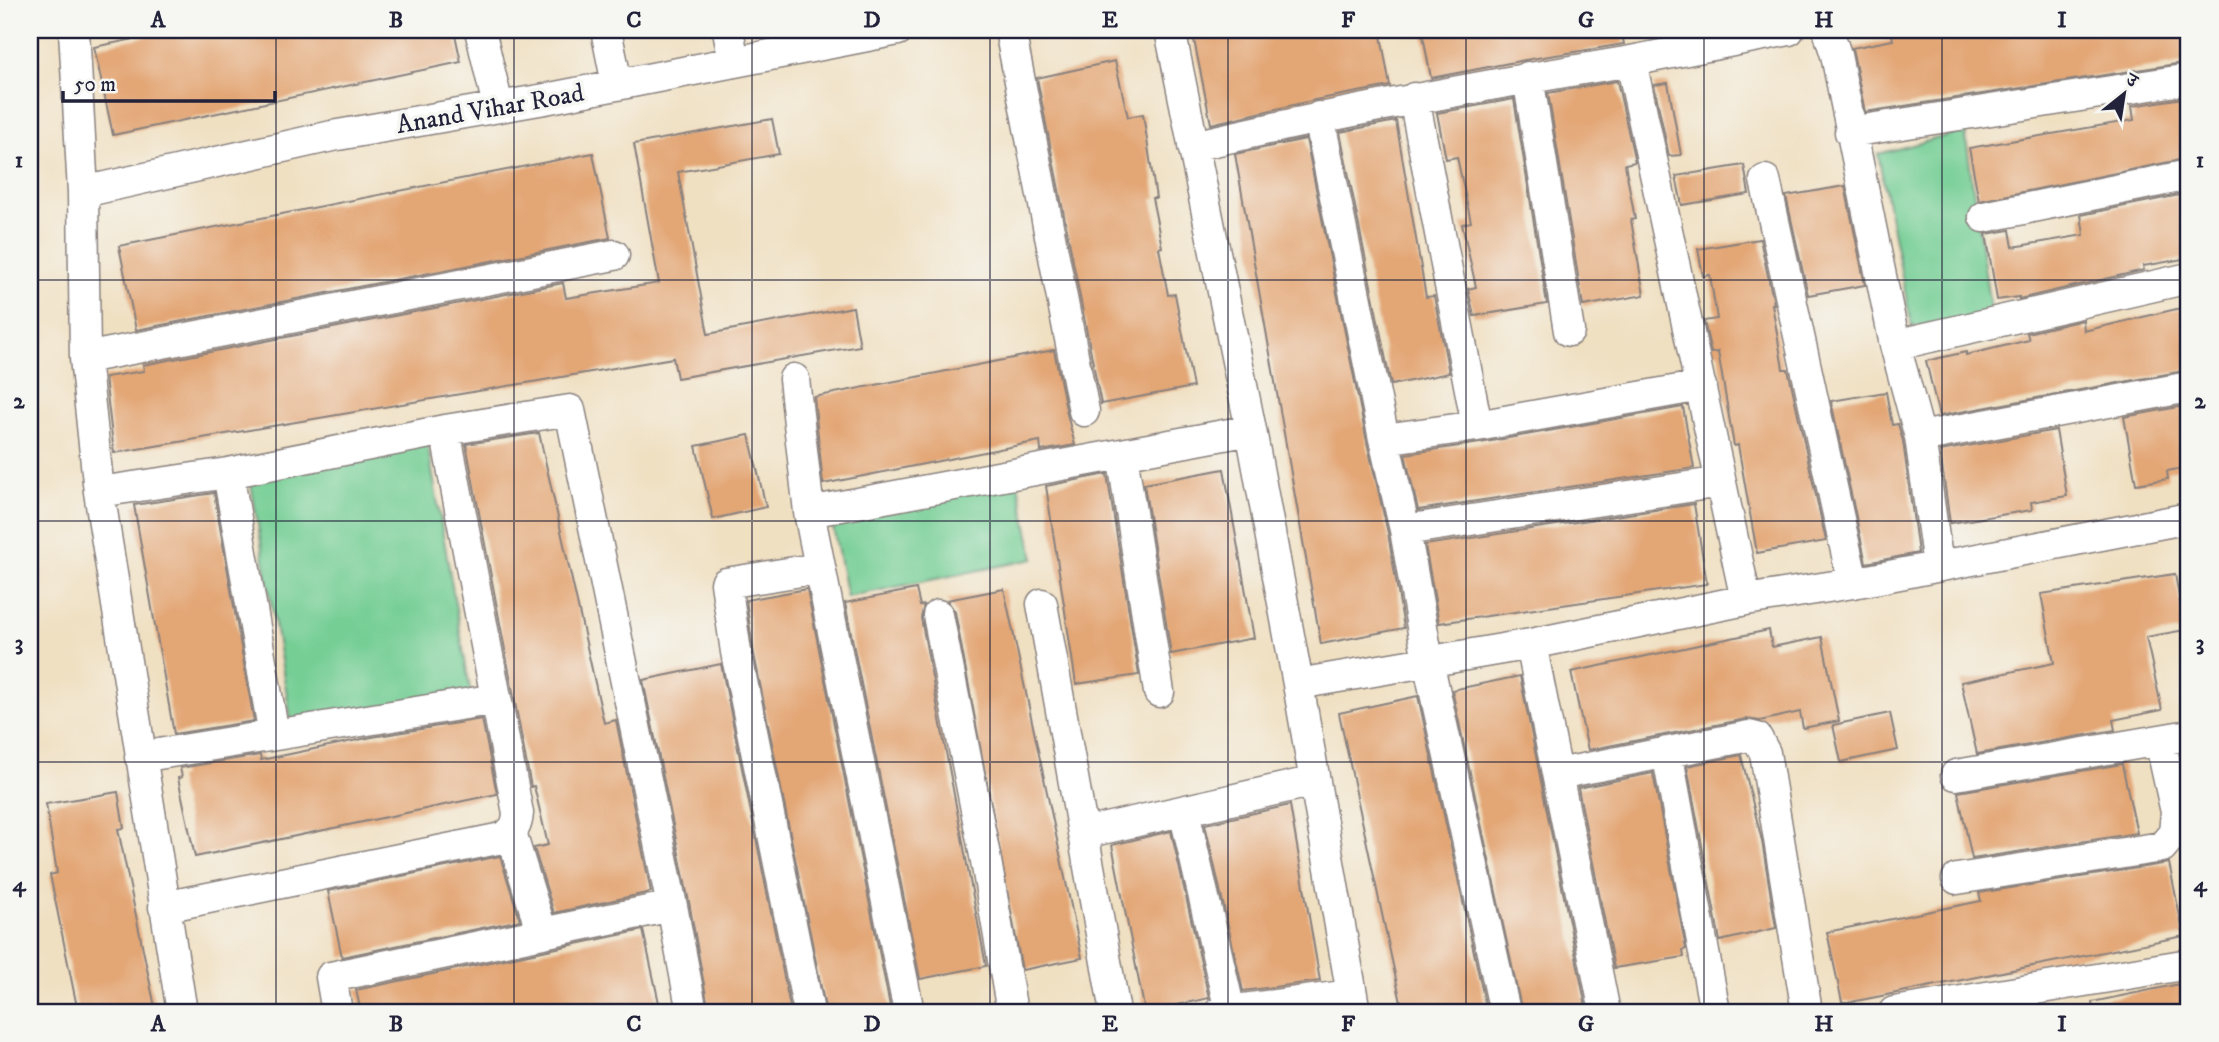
<svg xmlns="http://www.w3.org/2000/svg" width="2219" height="1042" font-family="'IM FELL DW Pica','Noto Serif Devanagari',serif">
<rect width="100%" height="100%" fill="#f6f6f2"/>
<filter id="ink" filterUnits="userSpaceOnUse"><feTurbulence type="fractalNoise" baseFrequency=".0143" numOctaves="2"/><feDisplacementMap in="SourceGraphic" scale="14" xChannelSelector="R" yChannelSelector="G"/><feConvolveMatrix kernelMatrix="1 2 1 2 8 2 1 2 1" color-interpolation-filters="sRGB"/></filter>
<filter id="wash" filterUnits="userSpaceOnUse"><feTurbulence type="fractalNoise" baseFrequency=".00686" numOctaves="4" result="noise"/><feDisplacementMap in="SourceGraphic" scale="28" xChannelSelector="R" yChannelSelector="G"/><feGaussianBlur stdDeviation="1.57" result="paint"/><feColorMatrix in="noise" values="0 0 0 0 0 0 0 0 0 0 0 0 0 0 0 0 0 1.4 0 .05"/><feComposite in="paint" operator="in"/></filter>
<g filter="url(#wash)">
<rect width="100%" height="100%" fill="#f0e0c2"/>
<path fill="#74ce94" stroke="#4b7868" stroke-width="2" d="M1965 131 1991 315 1912 327 1878 154Z
M427 442 471 695 292 725 249 472Z
M1017 479 1034 559 847 597 831 517Z"/>
<g id="blocks">
<path fill="#e3a675" d="M179 30H454L461 62 113 135 94 47Z
M1192 30H1380L1390 86 1315 100 1211 124Z
M1422 30H1621L1624 44 1525 60 1431 78Z
M1920 30H2185L2189 62 1865 112 1852 48 1893 40 1892 35Z
M1115 61 1128 117 1143 114 1156 198H1152L1162 247 1159 248 1168 295 1175 294 1193 387 1101 404 1037 78Z
M1617 81 1635 162 1625 164 1635 219 1631 220 1644 295 1583 306 1548 93Z
M1668 83 1681 155 1669 156 1654 85Z
M2189 97V158L1979 201 1969 148 2134 120 2132 106Z
M1514 99 1547 304 1474 316 1468 289 1476 287 1462 224 1471 222 1457 157 1446 159 1437 113Z
M772 119 779 154 678 172 708 334 853 307 860 346 677 378 673 358 114 453 105 377 144 371 143 365 563 283 566 298 659 283 634 144Z
M1396 121 1426 297 1434 296 1449 373 1391 385 1340 132Z
M1306 139 1367 442 1388 533 1404 628 1321 644 1235 154Z
M593 153 610 238 136 330 119 246Z
M1744 165 1749 194 1682 205 1676 176Z
M1845 186 1865 285 1808 295 1786 196Z
M2189 193V258L2143 266 2144 270 2019 299V297L1997 300 1986 234 2010 230 2013 247 2084 235 2081 215Z
M1760 239 1774 304H1772L1783 369H1788L1826 541 1757 553 1738 445 1734 446 1718 352 1711 353 1704 321 1717 319 1710 275 1703 276 1698 249Z
M2189 306V370L1939 416 1926 361 1966 352V355L2029 340 2027 333 2083 320 2084 331Z
M1054 350 1067 414 1075 445 1041 451 1040 441 823 484 814 397Z
M1886 392 1892 425 1898 424 1903 441 1918 553 1866 563 1831 401Z
M2189 405V467L2167 471 2168 479 2136 484 2124 417Z
M1683 407 1694 468 1418 510 1405 454 1480 443Z
M2056 430 2067 496 2031 502 2032 510 1950 523 1940 451Z
M539 433 604 723 616 720 651 892 554 913 534 848 548 845 534 786 531 787 466 444Z
M749 435 766 507 713 519 696 446Z
M1224 469 1254 638 1171 654 1144 484Z
M1107 474 1139 675 1076 684 1046 486Z
M214 493 254 721 174 734 134 505Z
M1694 504 1707 584 1439 623 1425 545Z
M2175 574 2185 630 2146 637 2162 710 2113 720 2115 730 1977 754 1961 682 2054 663 2041 594Z
M807 589 889 1001 891 1012H826L753 649 746 600Z
M916 589 920 606 924 605 921 618 986 966 920 979 845 603Z
M1004 589 1082 958 1022 970 955 612 947 600Z
M1769 630 1772 647 1822 637 1839 721 1803 728 1800 712 1760 721 1746 719 1588 750 1571 672Z
M721 664 791 1012H709L689 902 643 680Z
M1520 676 1587 1012H1522L1452 690Z
M1418 696 1487 1012H1403L1339 713Z
M1890 713 1898 750 1841 762 1833 725Z
M482 719 497 794 195 857 178 778 182 777 180 768 260 755 261 760 372 737Z
M1741 755 1762 841 1776 928 1720 941 1687 766Z
M2122 764 2137 833 1972 859 1958 792Z
M1653 773 1686 949 1683 950 1684 957 1614 968 1578 788Z
M118 792 124 828 118 829 156 1012H78L50 875 57 873 46 804Z
M1290 805 1320 981 1243 991 1205 824Z
M1171 831 1209 998 1145 1012 1112 845Z
M500 856 520 920 342 957 328 891Z
M2169 863 2184 936 1851 1002H1842L1827 932 1981 901 1979 893Z
M643 930 661 1012H361L356 990Z
M2189 982V1012H2093L2092 1002Z"/>
</g>
</g>
<g filter="url(#ink)">
<use href="#blocks" fill-opacity="0" stroke="#89817e" stroke-width="2"/>
<g fill="none" stroke-linecap="round" stroke-linejoin="round">
<g stroke="#89817e" stroke-width="33">
<path id="street" d="M74 30 83 192 85 358 99 492
M480 30 498 106
M606 30 617 84
M728 30 734 62
M1010 30 1084 411
M1170 30 1251 430 1298 684 1355 1012
M1828 30 1836 55 1895 345 1920 437 1938 566
M1631 61 1789 30
M1528 77 1569 331
M1414 98 1477 426
M1319 117 1384 439 1405 530 1428 661 1505 1012
M1850 132 2189 79
M1193 146C1338 112 1484 85 1631 61L1746 600
M1765 180 1853 583
M83 192 332 136 545 99 898 30
M1984 217 2189 175
M1895 345 2189 278
M85 358 614 255
M794 379 809 512 909 1012
M1920 437 2189 387
M1384 439 1477 426 1701 386
M1122 454 1159 692
M228 473 274 735
M809 512 1251 430
M1405 530 1721 482
M1042 604 1115 1012
M938 615 986 861 1012 1012
M1531 644 1605 1012
M1298 684 1531 644 1746 600 1853 583 2189 518
M1667 752 1715 1012
M140 757 496 699
M1558 774 1749 736 1757 738 1765 753 1807 1012
M1956 775 2189 735
M1184 811 1230 1011
M511 833 542 933
M1084 833 1315 781
M1957 879 2162 847 2174 833 2176 812 2160 740
M164 907 502 838C514 831 517 826 518 813L445 430
M182 1012 99 492 228 473 445 430 570 410 672 906 692 1012
M337 1012 331 977 672 906
M809 1012 736 652 726 583 820 568
M1220 1012 1351 995
M1894 1012 2189 964"/>
</g>
<use href="#street" stroke="#fff" stroke-width="30"/>
</g>
</g>
<path fill="none" stroke="#22223b" stroke-width="2" stroke-opacity="0.55" d="M276 30V1012M514 30V1012M752 30V1012M990 30V1012M1228 30V1012M1466 30V1012M1704 30V1012M1942 30V1012M30 280H2189M30 521H2189M30 762H2189"/>
<g text-anchor="middle" stroke-width="7" stroke-linejoin="round" paint-order="stroke">
<g font-size="26" fill="#22223b" stroke="#f6f6f2">
<text transform="translate(490 108) rotate(-10)" y="9">Anand Vihar Road</text>
</g>
</g>
<rect width="2219" height="1042" fill="none" stroke="#f6f6f2" stroke-width="77"/>
<g transform="translate(2124 94) rotate(30)" stroke="#f6f6f2" stroke-width="5" paint-order="stroke">
<path d="M0-5L12 26L0 18L-12 26Z" fill="#22223b"/>
<text y="-10" font-size="19" font-weight="bold" text-anchor="middle" fill="#22223b">उ</text>
</g>
<path d="M63 91v10h212v-10" fill="none" stroke="#22223b" stroke-width="3.5"/>
<text x="74" y="91" font-size="21" fill="#22223b" stroke="#f6f6f2" stroke-width="5" paint-order="stroke">50 m</text>
<rect x="38" y="38" width="2142" height="966" fill="none" stroke="#22223b" stroke-width="2.5"/>
<g font-size="23" text-anchor="middle" font-weight="bold" fill="#22223b">
<text x="158" y="27">A</text>
<text x="396" y="27">B</text>
<text x="634" y="27">C</text>
<text x="872" y="27">D</text>
<text x="1110" y="27">E</text>
<text x="1348" y="27">F</text>
<text x="1586" y="27">G</text>
<text x="1824" y="27">H</text>
<text x="2062" y="27">I</text>
<text x="19" y="167">1</text>
<text x="2200" y="167">1</text>
<text x="19" y="408">2</text>
<text x="2200" y="408">2</text>
<text x="19" y="650">3</text>
<text x="2200" y="650">3</text>
<text x="19" y="891">4</text>
<text x="2200" y="891">4</text>
<text x="158" y="1031">A</text>
<text x="396" y="1031">B</text>
<text x="634" y="1031">C</text>
<text x="872" y="1031">D</text>
<text x="1110" y="1031">E</text>
<text x="1348" y="1031">F</text>
<text x="1586" y="1031">G</text>
<text x="1824" y="1031">H</text>
<text x="2062" y="1031">I</text>
</g>
</svg>
